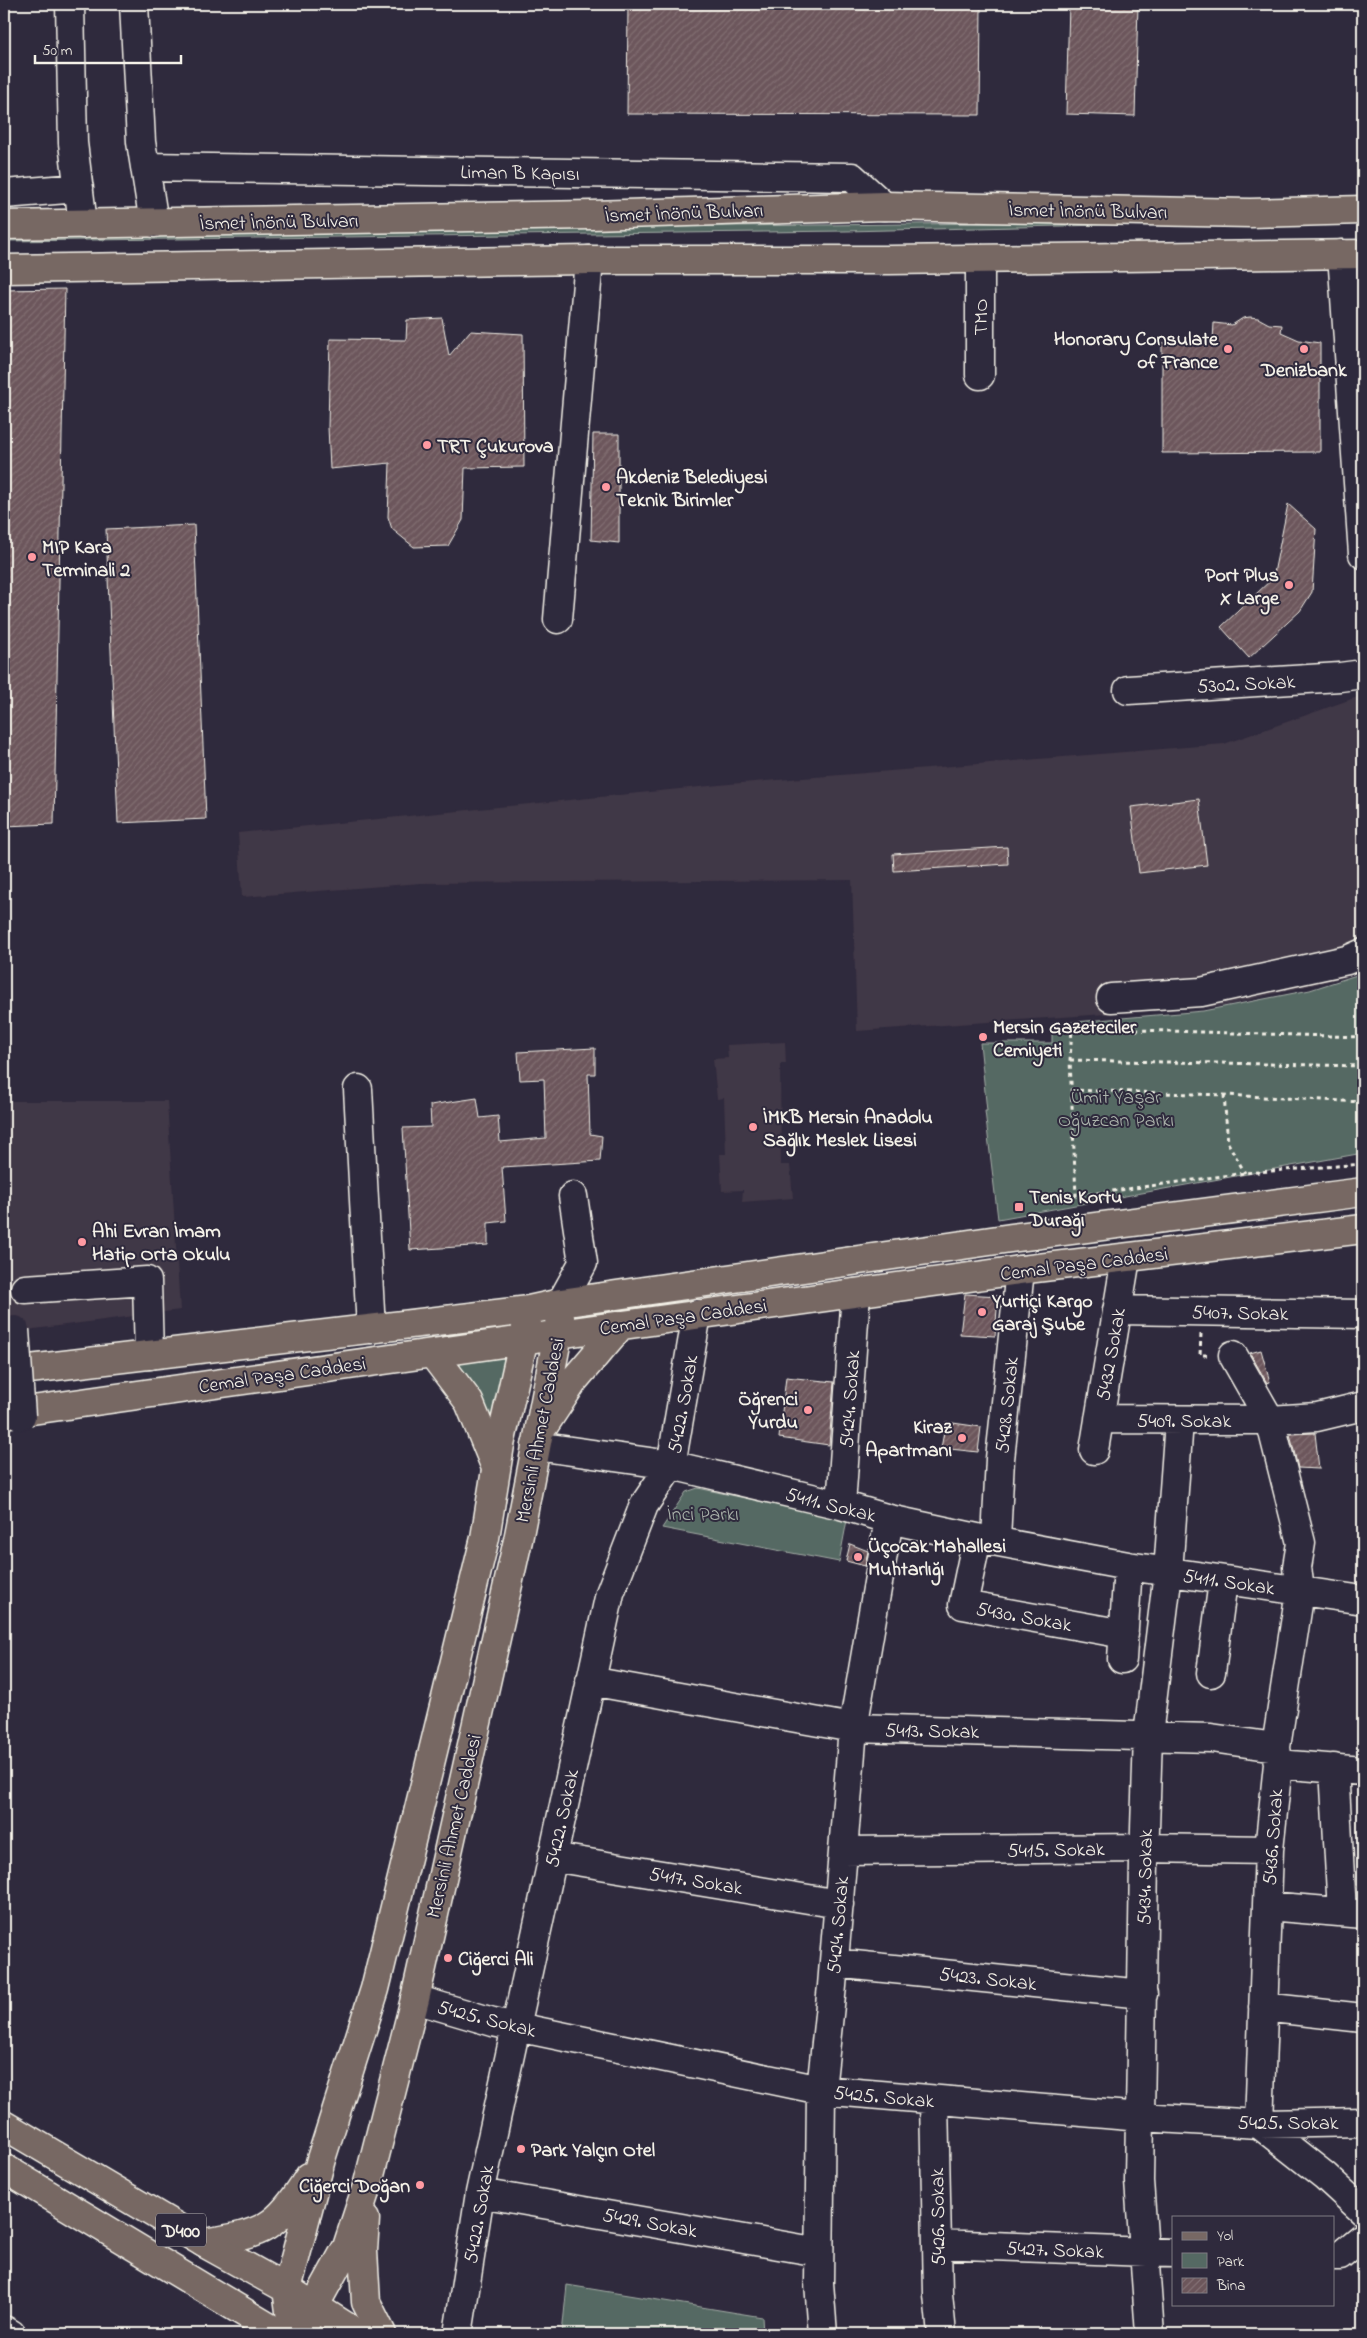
<svg xmlns="http://www.w3.org/2000/svg" width="1367" height="2338" font-family="'Indie Flower',sans-serif">
<defs>
<pattern id="building-hatch" width="6" height="6" patternUnits="userSpaceOnUse" patternTransform="scale(1.25)"><rect width="6" height="6" fill="#6c565b"/><path d="M-1 1l2-2M0 6l6-6M5 7l2-2" fill="none" stroke="#826f73"/></pattern>
</defs>
<rect width="100%" height="100%" fill="#2f2a3d"/>
<filter id="ink" filterUnits="userSpaceOnUse"><feTurbulence type="fractalNoise" baseFrequency=".02" numOctaves="2"/><feDisplacementMap in="SourceGraphic" scale="10" xChannelSelector="R" yChannelSelector="G"/><feConvolveMatrix kernelMatrix="1 2 1 2 8 2 1 2 1" color-interpolation-filters="sRGB"/></filter>
<g filter="url(#ink)">
<path fill="#413746" d="M1363 695V970L1349 976 1224 1006 857 1031 852 880 421 883 242 897 238 833 729 784 1224 744Z
M785 1042 786 1064H780L781 1165H790L793 1198 742 1202 743 1190 722 1191 720 1154H726L724 1098 717 1099 713 1059 728 1058 727 1045Z
M4 1101H167L180 1310 4 1333Z"/>
<path fill="#556963" stroke="#a4ada6" d="M1363 219 846 231 4 241V234Z
M1363 973V1153L998 1219 985 1111H987L980 1043H1052V1024L1203 1011 1310 990Z
M511 1355 493 1445 459 1363Z
M698 1488 847 1520 839 1562 662 1528 686 1492Z
M567 2285 762 2317 763 2334H562Z"/>
<path fill="url(#building-hatch)" stroke="#f4f1e8" d="M628 4H981L980 115 627 114Z
M1069 4H1138L1135 116 1066 114Z
M65 289 54 824 4 826V290Z
M1250 317 1258 318 1269 324 1282 325 1281 332 1299 340 1320 343V452L1162 453V343L1213 341 1214 323 1232 325 1243 318Z
M442 318 449 356 470 331 523 334 524 467 465 468 463 520 448 546 414 547 392 529 388 517 390 463 330 469 328 427 330 339 406 340 407 320Z
M593 434H619V543L591 540Z
M1288 504 1316 529 1312 592 1300 611 1249 658 1221 627 1273 578Z
M194 525 206 819 118 823 106 529Z
M1199 799 1207 865 1139 873 1131 807Z
M1007 847 1008 864 894 871 893 854Z
M595 1048V1074H588L590 1134 602 1136 600 1161 502 1167 506 1221 488 1223V1245L410 1250 403 1128 431 1127 430 1105 477 1098 480 1118 498 1116 500 1142 546 1138 544 1079 520 1080 518 1052Z
M965 1294 998 1296 995 1336 960 1334Z
M1261 1350 1270 1382 1267 1383 1250 1353Z
M786 1377 834 1382 829 1445 779 1438Z
M946 1422 981 1427 978 1452 941 1448Z
M1315 1433 1319 1469 1298 1468 1290 1434Z
M850 1544 868 1551 865 1566 846 1561Z"/>
<g fill="none" stroke-linecap="round" stroke-linejoin="round">
<g stroke="#f4f1e8" stroke-width="31">
<path id="minor" d="M70 4 73 143 83 224
M134 4 141 142 154 223
M145 167 852 177 884 206
M4 194 79 188
M1342 254 1363 554
M980 375V259
M558 619 589 260
M1128 690 1340 677 1363 674
M1111 998 1201 992 1347 960 1363 953
M358 1089 371 1329
M25 1289 147 1281 149 1355
M561 1303 583 1263 573 1196
M1117 1310 1363 1314
M1233 1355 1270 1420 1301 1543 1297 1567 1300 1591 1276 1747 1278 1764 1269 1850 1259 2124 1325 2176 1363 2211
M1099 1419 1270 1420 1317 1417 1363 1406
M536 1446 671 1465 841 1505 889 1519 977 1538 1128 1566 1363 1600
M1094 1450 1126 1258
M841 1505 856 1293
M977 1538 963 1605 1124 1634
M996 1540 1000 1459 1020 1270
M1122 1659 1128 1566
M1211 1673 1223 1581
M590 1681 853 1728 1211 1738 1276 1747
M1278 1764 1363 1771
M1334 1768 1342 1912
M843 1851 1144 1848 1269 1850
M552 1857 839 1904
M1267 1906 1363 1914
M834 1963 1143 1994
M415 1999 493 2022 821 2090 1141 2117 1259 2124 1363 2122
M1263 2007 1363 2018
M934 2100 938 2294 942 2334
M480 2193 819 2252
M937 2244 1173 2253
M1333 2256H1340L1363 2237
M4 2330 11 2334
M458 2334 480 2193 610 1593 644 1505 671 1465 697 1314
M823 2334 819 2283 821 2090 832 1986 853 1728 889 1519
M1150 2334 1139 2181 1144 1860 1148 1735 1168 1572 1179 1421"/>
</g>
<g stroke="#f4f1e8" stroke-width="31">
<path id="major" d="M4 225 591 215 884 206 1250 213 1363 210
M4 269 589 260H890L1363 254
M432 1353 469 1402 496 1468
M4 1372 529 1310 561 1303 1011 1238 1363 1192
M4 1414 524 1340 558 1334 1020 1270 1363 1229
M545 1424 574 1380 621 1325
M365 2219 363 2251 366 2302 382 2334
M204 2243C265 2233 275 2230 309 2177
M293 2334 287 2289 321 2159 375 1989 485 1538 500 1445 527 1324
M299 2334 347 2247 368 2183 415 1999 518 1540 558 1334 560 1317"/>
</g>
<g stroke="#f4f1e8" stroke-width="31">
<path id="highway" d="M4 2125 204 2243 287 2289 358 2334
M4 2168 280 2334"/>
</g>
<path stroke="#f4f1e8" stroke-width="3" stroke-dasharray="4 4" stroke-linecap="butt" d="M1363 1037 1072 1028 1070 1060 1076 1196 1245 1173 1363 1164
M1070 1060 1363 1066
M1071 1090 1224 1095 1363 1102
M1224 1095 1228 1143 1245 1173
M1201 1334 1200 1355H1210"/>
<use href="#minor" stroke="#2f2a3d" stroke-width="28"/>
<use href="#major" stroke="#776864" stroke-width="28"/>
<use href="#highway" stroke="#776864" stroke-width="28"/>
<g stroke="#f4f1e8" stroke-width="31" stroke-linecap="butt">
<path id="minor-bridge" d="M15 1330 21 1416"/>
</g>
<use href="#minor-bridge" stroke="#2f2a3d" stroke-width="28"/>
</g>
</g>
<g fill="#ff9aa2" stroke="#2f2a3d" stroke-width="2">
<circle cx="1228" cy="349" r="5"/>
<circle cx="1304" cy="349" r="5"/>
<circle cx="427" cy="445" r="5"/>
<circle cx="606" cy="487" r="5"/>
<circle cx="32" cy="557" r="5"/>
<circle cx="1289" cy="585" r="5"/>
<circle cx="983" cy="1037" r="5"/>
<circle cx="753" cy="1127" r="5"/>
<rect x="1014" y="1202" width="10" height="10" rx="2.5"/>
<circle cx="82" cy="1242" r="5"/>
<circle cx="982" cy="1312" r="5"/>
<circle cx="808" cy="1410" r="5"/>
<circle cx="962" cy="1438" r="5"/>
<circle cx="858" cy="1557" r="5"/>
<circle cx="448" cy="1958" r="5"/>
<circle cx="521" cy="2149" r="5"/>
<circle cx="420" cy="2185" r="5"/>
</g>
<g text-anchor="middle" stroke-width="4" stroke-linejoin="round" paint-order="stroke">
<rect fill="#2f2a3d" stroke="#b9b5b5" stroke-width="1" x="156" y="2213.5" width="50" height="33" rx="4"/>
<g font-size="19" font-weight="bold" fill="#f4f1e8">
<text x="181" y="2237">D400</text>
</g>
<g font-size="20" fill="#f4f1e8" stroke="#2f2a3d">
<text transform="translate(520 172) rotate(1)" y="7">Liman B Kapısı</text>
<text transform="translate(1088 210) rotate(1)" y="7">İsmet İnönü Bulvarı</text>
<text transform="translate(684 212) rotate(-2)" y="7">İsmet İnönü Bulvarı</text>
<text transform="translate(279 221) rotate(-1)" y="7">İsmet İnönü Bulvarı</text>
<text transform="translate(980 317) rotate(-90)" y="7">TMO</text>
<text transform="translate(1246 683) rotate(-3)" y="7">5302. Sokak</text>
<text transform="translate(1084 1263) rotate(-7)" y="7">Cemal Paşa Caddesi</text>
<text transform="translate(1240 1312) rotate(1)" y="7">5407. Sokak</text>
<text transform="translate(683 1316) rotate(-8)" y="7">Cemal Paşa Caddesi</text>
<text transform="translate(1110 1354) rotate(-80)" y="7">5432 Sokak</text>
<text transform="translate(282 1374) rotate(-8)" y="7">Cemal Paşa Caddesi</text>
<text transform="translate(849 1399) rotate(-86)" y="7">5424. Sokak</text>
<text transform="translate(682 1404) rotate(-80)" y="7">5422. Sokak</text>
<text transform="translate(1006 1405) rotate(-84)" y="7">5428. Sokak</text>
<text x="1184" y="1427">5409. Sokak</text>
<text transform="translate(539 1430) rotate(-79)" y="7">Mersinli Ahmet Caddesi</text>
<text transform="translate(831 1504) rotate(14)" y="7">5411. Sokak</text>
<text transform="translate(1229 1581) rotate(8)" y="7">5411. Sokak</text>
<text transform="translate(1024 1616) rotate(10)" y="7">5430. Sokak</text>
<text transform="translate(932 1730) rotate(1)" y="7">5413. Sokak</text>
<text transform="translate(561 1818) rotate(-78)" y="7">5422. Sokak</text>
<text transform="translate(453 1826) rotate(-77)" y="7">Mersinli Ahmet Caddesi</text>
<text transform="translate(1272 1837) rotate(-86)" y="7">5436. Sokak</text>
<text transform="translate(1056 1849) rotate(-1)" y="7">5415. Sokak</text>
<text transform="translate(1144 1877) rotate(-89)" y="7">5434. Sokak</text>
<text transform="translate(696 1880) rotate(9)" y="7">5417. Sokak</text>
<text transform="translate(837 1925) rotate(-85)" y="7">5424. Sokak</text>
<text transform="translate(988 1978) rotate(6)" y="7">5423. Sokak</text>
<text transform="translate(487 2018) rotate(14)" y="7">5425. Sokak</text>
<text transform="translate(884 2096) rotate(5)" y="7">5425. Sokak</text>
<text x="1288" y="2129">5425. Sokak</text>
<text transform="translate(478 2214) rotate(-80)" y="7">5422. Sokak</text>
<text transform="translate(937 2217) rotate(-91)" y="7">5426. Sokak</text>
<text transform="translate(650 2222) rotate(10)" y="7">5429. Sokak</text>
<text transform="translate(1055 2249) rotate(2)" y="7">5427. Sokak</text>
</g>
<g font-size="20" font-weight="bold" fill="#f4f1e8" stroke="#2f2a3d" text-anchor="start">
<text x="1218" y="345" text-anchor="end">Honorary Consulate<tspan x="1218" dy="23">of France</tspan></text>
<text x="1304" y="376" text-anchor="middle">Denizbank</text>
<text x="437" y="452">TRT Çukurova</text>
<text x="616" y="483">Akdeniz Belediyesi<tspan x="616" dy="23">Teknik Birimler</tspan></text>
<text x="42" y="553">MIP Kara<tspan x="42" dy="23">Terminali 2</tspan></text>
<text x="1279" y="581" text-anchor="end">Port Plus<tspan x="1279" dy="23">X Large</tspan></text>
<text x="993" y="1033">Mersin Gazeteciler<tspan x="993" dy="23">Cemiyeti</tspan></text>
<text x="763" y="1123">İMKB Mersin Anadolu<tspan x="763" dy="23">Sağlık Meslek Lisesi</tspan></text>
<text x="1029" y="1203">Tenis Kortu<tspan x="1029" dy="23">Durağı</tspan></text>
<text x="92" y="1237">Ahi Evran İmam<tspan x="92" dy="23">Hatip Orta Okulu</tspan></text>
<text x="992" y="1307">Yurtiçi Kargo<tspan x="992" dy="23">Garaj Şube</tspan></text>
<text x="798" y="1405" text-anchor="end">Öğrenci<tspan x="798" dy="23">Yurdu</tspan></text>
<text x="952" y="1433" text-anchor="end">Kiraz<tspan x="952" dy="23">Apartmanı</tspan></text>
<text x="868" y="1552">Üçocak Mahallesi<tspan x="868" dy="23">Muhtarlığı</tspan></text>
<text x="458" y="1965">Ciğerci Ali</text>
<text x="531" y="2156">Park Yalçın Otel</text>
<text x="410" y="2192" text-anchor="end">Ciğerci Doğan</text>
</g>
<g font-size="20" fill="#acb4ac" stroke="#2f2a3d">
<text x="1116" y="1103">Ümit Yaşar<tspan x="1116" dy="23">Oğuzcan Parkı</tspan></text>
<text x="703" y="1520">İnci Parkı</text>
</g>
</g>
<rect width="1367" height="2338" fill="none" stroke="#2f2a3d" stroke-width="20"/>
<rect x="10" y="10" width="1347" height="2318" fill="none" stroke="#f4f1e8" stroke-width="2" filter="url(#ink)"/>
<rect x="1172" y="2216" width="162" height="90" fill="#2f2a3d" stroke="#7e7a81"/>
<rect x="1182" y="2232" width="25" height="8" fill="#776864" stroke="#7e7a81"/>
<text x="1217" y="2240" font-size="15" fill="#f4f1e8">Yol</text>
<rect x="1182" y="2253" width="25" height="15" fill="#556963" stroke="#7e7a81"/>
<text x="1217" y="2266" font-size="15" fill="#f4f1e8">Park</text>
<rect x="1182" y="2278" width="25" height="15" fill="url(#building-hatch)" stroke="#7e7a81"/>
<text x="1217" y="2290" font-size="15" fill="#f4f1e8">Bina</text>
<path d="M35 55v8h146v-8" fill="none" stroke="#f4f1e8" stroke-width="2.5"/>
<text x="42" y="55" font-size="15" fill="#f4f1e8" stroke="#2f2a3d" stroke-width="4" paint-order="stroke">50 m</text>
</svg>
